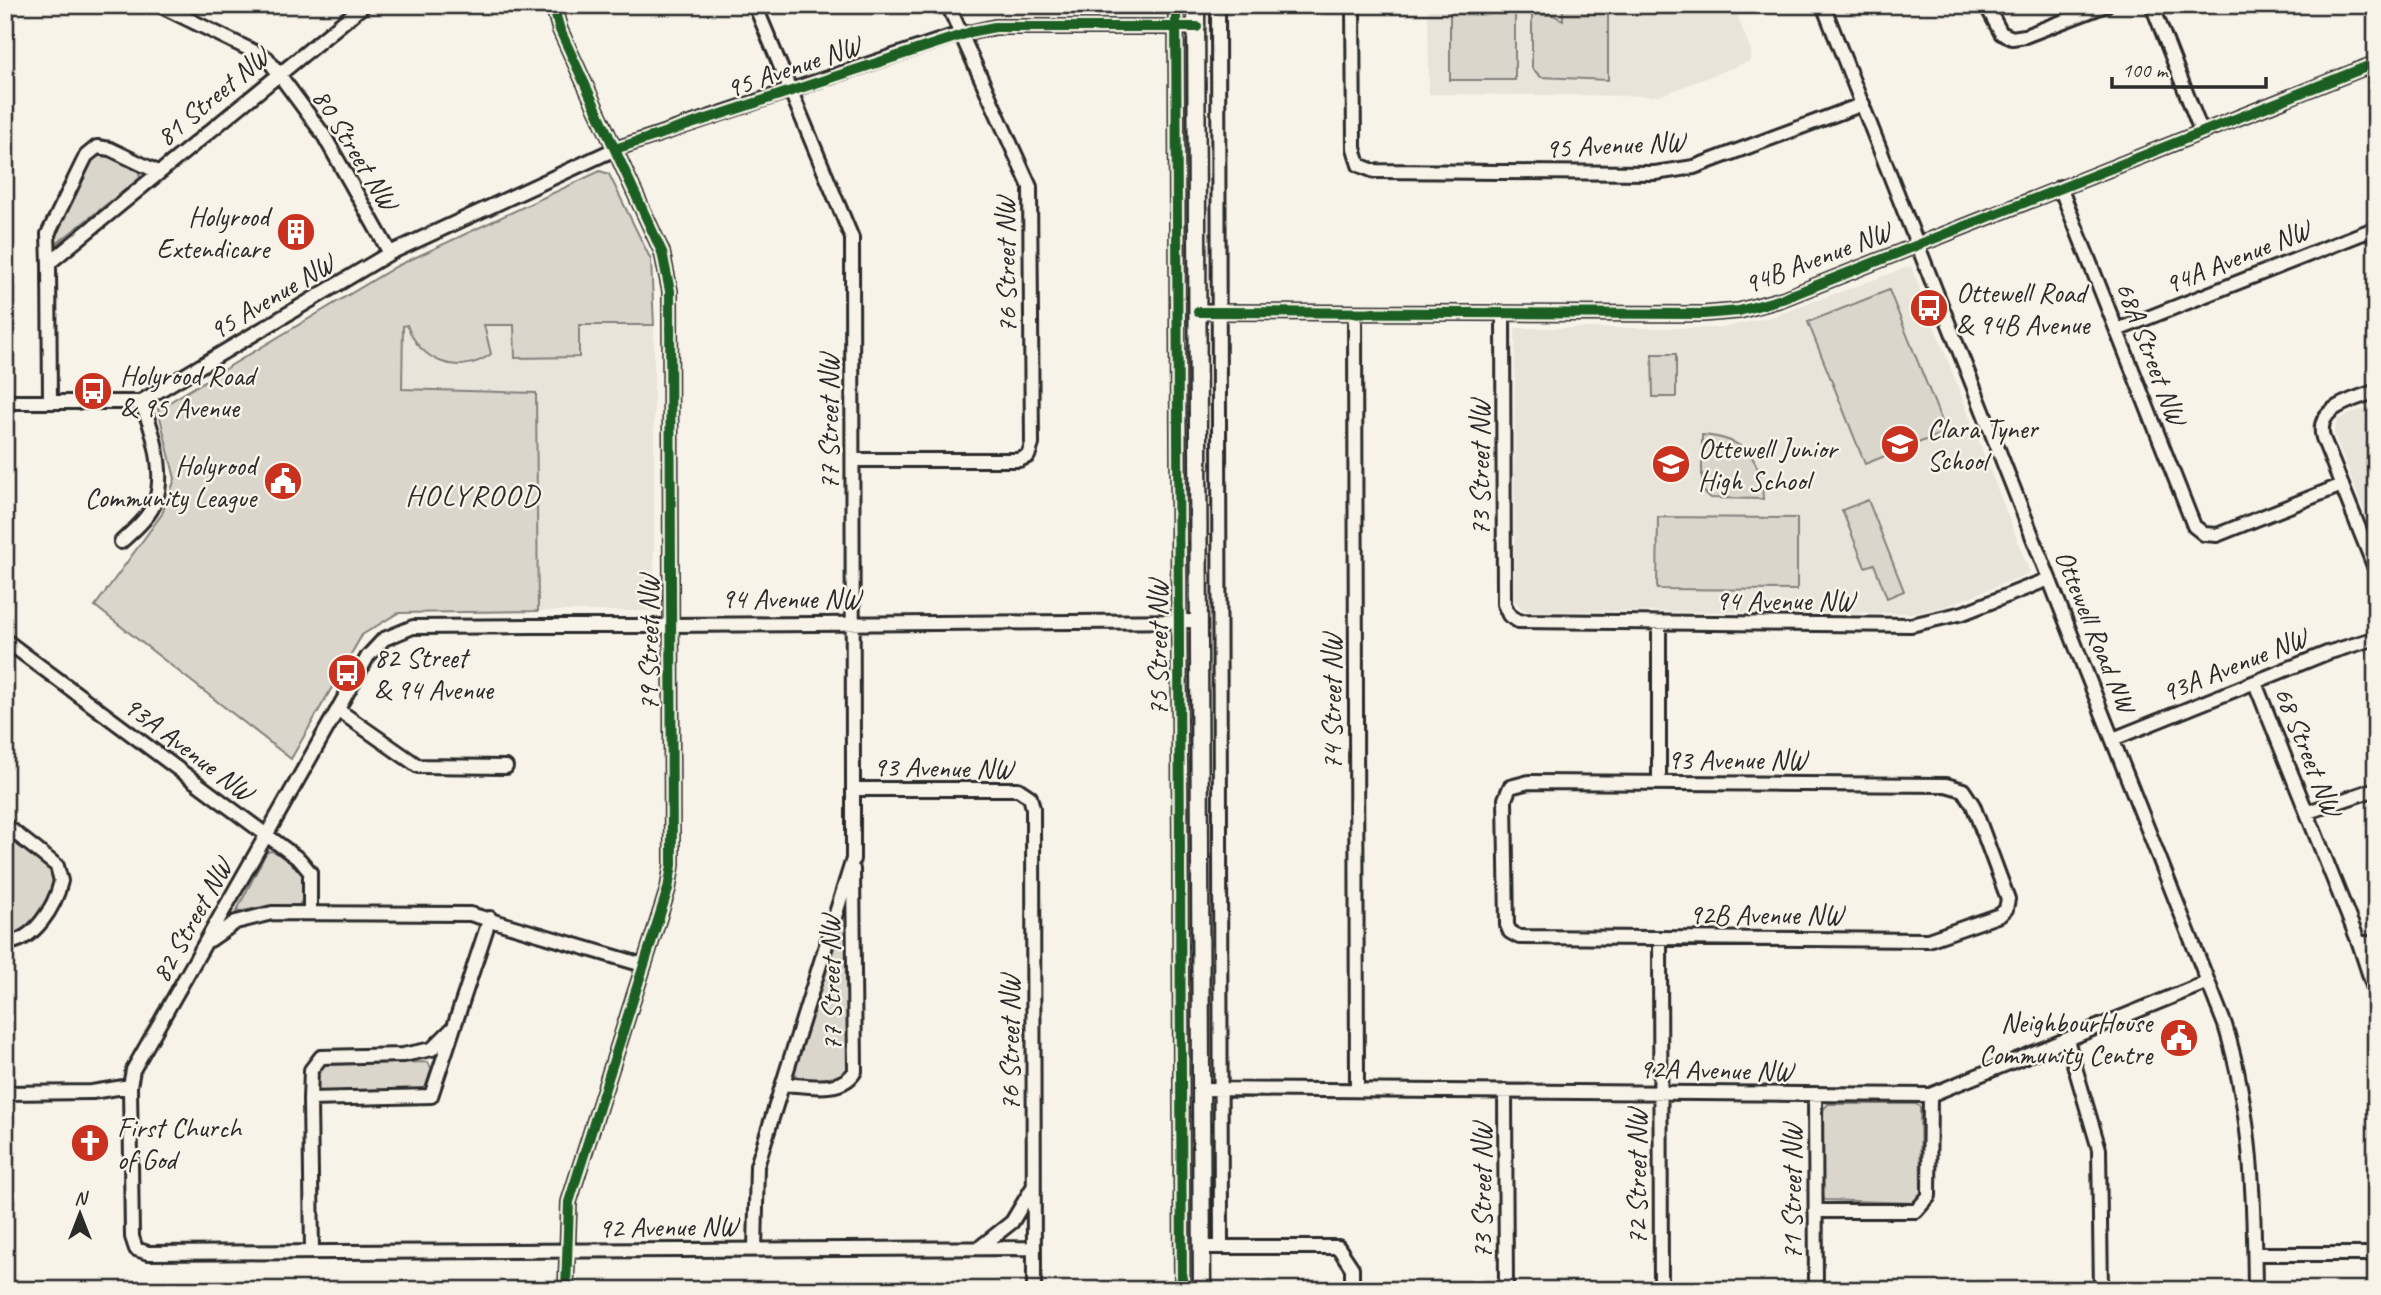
<svg xmlns="http://www.w3.org/2000/svg" width="2381" height="1295" font-family="Caveat,sans-serif">
<rect width="100%" height="100%" fill="#f7f3e8"/>
<filter id="ink" filterUnits="userSpaceOnUse"><feTurbulence type="fractalNoise" baseFrequency=".0143" numOctaves="2"/><feDisplacementMap in="SourceGraphic" scale="14" xChannelSelector="R" yChannelSelector="G"/><feConvolveMatrix kernelMatrix="1 2 1 2 8 2 1 2 1" color-interpolation-filters="sRGB"/></filter>
<g filter="url(#ink)">
<path fill="#e8e4da" d="M1428 5H1733L1752 53 1750 61 1659 96 1429 94Z
M1911 266 2030 573 1944 607 1913 613 1526 611 1520 607 1514 600 1515 328H1722L1774 316Z
M403 325H654V611H538L535 393 401 389Z
M2376 404V542L2334 433 2338 419Z"/>
<path fill="#dad6cc" stroke="#82807c" stroke-width="2" d="M1450 5H1515V80H1450Z
M1563 5H1608V80L1541 77 1532 68V14L1553 15 1563 20Z
M1182 38 1185 41 1187 325H1182Z
M104 151 138 168 140 178 56 244C49 229 87 155 104 151Z
M600 171 609 174 651 260 654 325H579V357L515 358 514 325H484L491 354C459 377 420 362 407 325L403 326 402 389 536 393 538 611 398 613 362 635 291 759 95 606 162 514 175 479 158 409 397 266Z
M1889 290 1946 432 1865 464 1808 322Z
M1182 331 1187 355V604H1184Z
M1652 354H1676V397H1653Z
M1702 435C1744 438 1762 457 1763 499L1711 498 1702 490Z
M1868 500 1904 591 1887 598 1874 564 1865 567 1842 510Z
M1658 517 1797 518V590L1657 589Z
M1186 631 1188 633 1191 1290H1186Z
M5 832 50 866 54 879C48 905 32 931 5 938Z
M270 851 276 852 303 872V900L298 906H269L236 912 266 853Z
M847 907 850 908V1071L847 1076 830 1080H799L794 1072Z
M428 1062 433 1072 425 1091 321 1093 317 1087V1071L323 1065Z
M1828 1104H1916L1920 1107 1921 1195 1912 1203 1825 1200 1822 1196 1821 1112Z"/>
<g fill="none" stroke-linecap="round" stroke-linejoin="round">
<g stroke="#2b2b2b" stroke-width="18">
<path id="minor" d="M159 5 267 58 323 134 390 253
M553 5 560 30 662 252 670 291 672 865 668 889 569 1202 566 1290
M755 5 852 238 853 777V859L757 1166 755 1249
M1176 5 1182 1290
M1218 5 1221 1247
M1353 5 1354 148 1359 165 1374 171 1655 173 1694 167 1863 104
M1823 5 2225 1025C2252 1112 2254 1199 2255 1290
M1986 5 2001 33 2012 38 2025 36 2106 5
M2152 5 2201 131
M2060 187 2194 526 2204 534 2217 535 2342 485
M49 263 48 234 86 156 97 147 110 149 158 172
M1198 312 1703 314 1739 311 1782 299 2376 63
M1355 313 1357 1090
M1503 315 1504 604 1509 615 1518 621 1911 625 1963 613 2049 579
M2117 330 2376 228
M2376 391C2354 400 2314 407 2323 438L2376 571
M50 401 49 263 364 5
M5 402H140L390 253 615 149 950 37 995 27H1197
M853 460H1019L1028 456 1032 444 1030 187 948 5
M121 542C134 530 151 516 156 499 165 472 153 426 140 402
M5 640 300 860 310 872V913
M2255 683 2359 943 2376 995
M338 710 418 766 506 767
M2113 739 2327 653 2376 638
M1529 782 1946 785 1963 790 1973 805 2008 899 2006 909 2000 915 1928 940 1519 937 1510 932 1507 925 1505 799 1510 787Z
M1659 783V624
M853 789H1018L1030 797 1033 808 1034 1290
M2308 812 2376 789
M5 825 57 866 61 881C55 907 34 942 5 943
M1660 938 1661 1290
M210 940 236 922 272 913 470 914 643 965
M2359 943H2376
M2067 1040 2099 1149 2101 1290
M783 1084C806 1085 842 1094 855 1071L853 869
M1202 1089 1930 1095 2208 982
M1505 1091 1506 1290
M5 1093 92 1092 130 1086
M1815 1094 1816 1290
M310 1099 311 1070 321 1057 403 1055 432 1049 454 1027
M1815 1211H1916L1929 1196 1930 1095
M1202 1247H1338L1352 1268V1290
M979 1248 1012 1222 1033 1187
M1034 1248 148 1253 136 1249 132 1237 130 1086 133 1070 368 656 384 639 413 627 1199 621
M312 1252 310 1099 431 1096 490 918
M2255 1254H2376"/>
</g>
<g stroke="#2b2b2b" stroke-width="21">
<path id="major" d="M1196 5 1202 1290"/>
</g>
<use href="#minor" stroke="#f7f3e8" stroke-width="12"/>
<use href="#major" stroke="#f7f3e8" stroke-width="16"/>
<g stroke="#f7f3e8" stroke-width="15">
<path id="cycleway" d="M553 5 560 30 662 252 670 291 672 865 668 889 569 1202 566 1290
M1176 5 1182 1290
M615 149 974 31 995 27H1197
M1198 312 1703 314 1739 311 1782 299 2376 63"/>
</g>
<use href="#cycleway" stroke="#1b5e20" stroke-width="10"/>
</g>
</g>
<defs>
<g id="building-disc" transform="scale(2.0125)"><circle r="9.5" fill="#c8321e" stroke="#f7f3e8"/><path d="M-4-6H4V6H1V3H-1V6H-4ZM-2.5-4.3h1.7v1.8h-1.7ZM.8-4.3h1.7v1.8H.8ZM-2.5-1h1.7V.8h-1.7ZM.8-1h1.7V.8H.8Z" fill="#fff"/></g>
<g id="bus-disc" transform="scale(2.0125)"><circle r="9.5" fill="#c8321e" stroke="#f7f3e8"/><path d="M-5-6H5V4H4V6H2V4H-2V6H-4V4H-5ZM-3.5-4V0h7V-4ZM-3.5 1.2v1.5H-2V1.2ZM2 1.2v1.5H3.5V1.2Z" fill="#fff"/></g>
<g id="school-disc" transform="scale(2.0125)"><circle r="9.5" fill="#c8321e" stroke="#f7f3e8"/><path d="M0-5L7-2L0 1L-7-2ZM-4 1L0 2.5L4 1V4Q0 6-4 4Z" fill="#fff"/></g>
<g id="civic-disc" transform="scale(2.0125)"><circle r="9.5" fill="#c8321e" stroke="#f7f3e8"/><path d="M-.6-6.5H3V-4.5H.6V-3L4-1V1h2V6H-6V1h2V-1L-.6-3ZM-1.2 2.5V6h2.4V2.5Z" fill="#fff"/></g>
<g id="church-disc" transform="scale(2.0125)"><circle r="9.5" fill="#c8321e" stroke="#f7f3e8"/><path d="M-1.2-6h2.4v3.5h3.3v2.4h-3.3V6h-2.4V-.1h-3.3v-2.4h3.3Z" fill="#fff"/></g>
</defs>
<g fill-rule="evenodd">
<use href="#building-disc" x="296" y="232"/>
<use href="#bus-disc" x="1929" y="308"/>
<use href="#bus-disc" x="93" y="391"/>
<use href="#school-disc" x="1900" y="444"/>
<use href="#school-disc" x="1671" y="464"/>
<use href="#civic-disc" x="283" y="481"/>
<use href="#bus-disc" x="347" y="673"/>
<use href="#civic-disc" x="2179" y="1038"/>
<use href="#church-disc" x="90" y="1143"/>
</g>
<g text-anchor="middle" stroke-width="5" stroke-linejoin="round" paint-order="stroke">
<g font-size="28" fill="#2b2b2b" stroke="#f7f3e8">
<text transform="translate(793 66) rotate(-19)" y="10">95 Avenue NW</text>
<text transform="translate(212 96) rotate(-40)" y="10">81 Street NW</text>
<text transform="translate(1615 144) rotate(-3)" y="10">95 Avenue NW</text>
<text transform="translate(356 149) rotate(58)" y="10">80 Street NW</text>
<text transform="translate(2237 256) rotate(-22)" y="10">94A Avenue NW</text>
<text transform="translate(1817 257) rotate(-21)" y="10">94B Avenue NW</text>
<text transform="translate(1005 265) rotate(-91)" y="10">76 Street NW</text>
<text transform="translate(271 296) rotate(-31)" y="10">95 Avenue NW</text>
<text transform="translate(2152 353) rotate(69)" y="10">68A Street NW</text>
<text transform="translate(828 422) rotate(-90)" y="10">77 Street NW</text>
<text transform="translate(1479 468) rotate(-90)" y="10">73 Street NW</text>
<text x="791" y="608">94 Avenue NW</text>
<text x="1785" y="610">94 Avenue NW</text>
<text transform="translate(2096 631) rotate(68)" y="10">Ottewell Road NW</text>
<text transform="translate(648 643) rotate(-90)" y="10">79 Street NW</text>
<text transform="translate(1157 648) rotate(-90)" y="10">75 Street NW</text>
<text transform="translate(2234 664) rotate(-22)" y="10">93A Avenue NW</text>
<text transform="translate(1331 702) rotate(-90)" y="10">74 Street NW</text>
<text transform="translate(189 748) rotate(37)" y="10">93A Avenue NW</text>
<text transform="translate(2309 751) rotate(68)" y="10">68 Street NW</text>
<text x="1737" y="769">93 Avenue NW</text>
<text transform="translate(943 767) rotate(1)" y="10">93 Avenue NW</text>
<text x="1766" y="924">92B Avenue NW</text>
<text transform="translate(191 920) rotate(-61)" y="10">82 Street NW</text>
<text transform="translate(830 983) rotate(-91)" y="10">77 Street NW</text>
<text transform="translate(1009 1043) rotate(-90)" y="10">76 Street NW</text>
<text transform="translate(1716 1069) rotate(1)" y="10">92A Avenue NW</text>
<text transform="translate(1636 1177) rotate(-90)" y="10">72 Street NW</text>
<text transform="translate(1481 1191) rotate(-90)" y="10">73 Street NW</text>
<text transform="translate(1791 1192) rotate(-90)" y="10">71 Street NW</text>
<text transform="translate(668 1226) rotate(-1)" y="10">92 Avenue NW</text>
</g>
<g font-size="28" fill="#2b2b2b" stroke="#f7f3e8" text-anchor="start">
<text x="269" y="226" text-anchor="end">Holyrood<tspan x="269" dy="32">Extendicare</tspan></text>
<text x="1956" y="302">Ottewell Road<tspan x="1956" dy="32">&amp; 94B Avenue</tspan></text>
<text x="120" y="385">Holyrood Road<tspan x="120" dy="32">&amp; 95 Avenue</tspan></text>
<text x="1927" y="438">Clara Tyner<tspan x="1927" dy="32">School</tspan></text>
<text x="1698" y="458">Ottewell Junior<tspan x="1698" dy="32">High School</tspan></text>
<text x="256" y="475" text-anchor="end">Holyrood<tspan x="256" dy="32">Community League</tspan></text>
<text x="374" y="667">82 Street<tspan x="374" dy="32">&amp; 94 Avenue</tspan></text>
<text x="2152" y="1032" text-anchor="end">NeighbourHouse<tspan x="2152" dy="32">Community Centre</tspan></text>
<text x="117" y="1137">First Church<tspan x="117" dy="32">of God</tspan></text>
</g>
<g font-size="30" letter-spacing="2" fill="#2b2b2b" stroke="#f7f3e8">
<text x="473" y="505">HOLYROOD</text>
</g>
</g>
<rect width="2381" height="1295" fill="none" stroke="#f7f3e8" stroke-width="28"/>
<rect x="14" y="14" width="2353" height="1267" fill="none" stroke="#2b2b2b" stroke-width="2.5" filter="url(#ink)"/>
<g transform="translate(80 1214)" stroke="#f7f3e8" stroke-width="5" paint-order="stroke">
<path d="M0-5L12 26L0 18L-12 26Z" fill="#2b2b2b"/>
<text y="-10" font-size="19" font-weight="bold" text-anchor="middle" fill="#2b2b2b">N</text>
</g>
<path d="M2112 77v10h154v-10" fill="none" stroke="#2b2b2b" stroke-width="3.5"/>
<text x="2122" y="77" font-size="21" fill="#2b2b2b" stroke="#f7f3e8" stroke-width="5" paint-order="stroke">100 m</text>
</svg>
